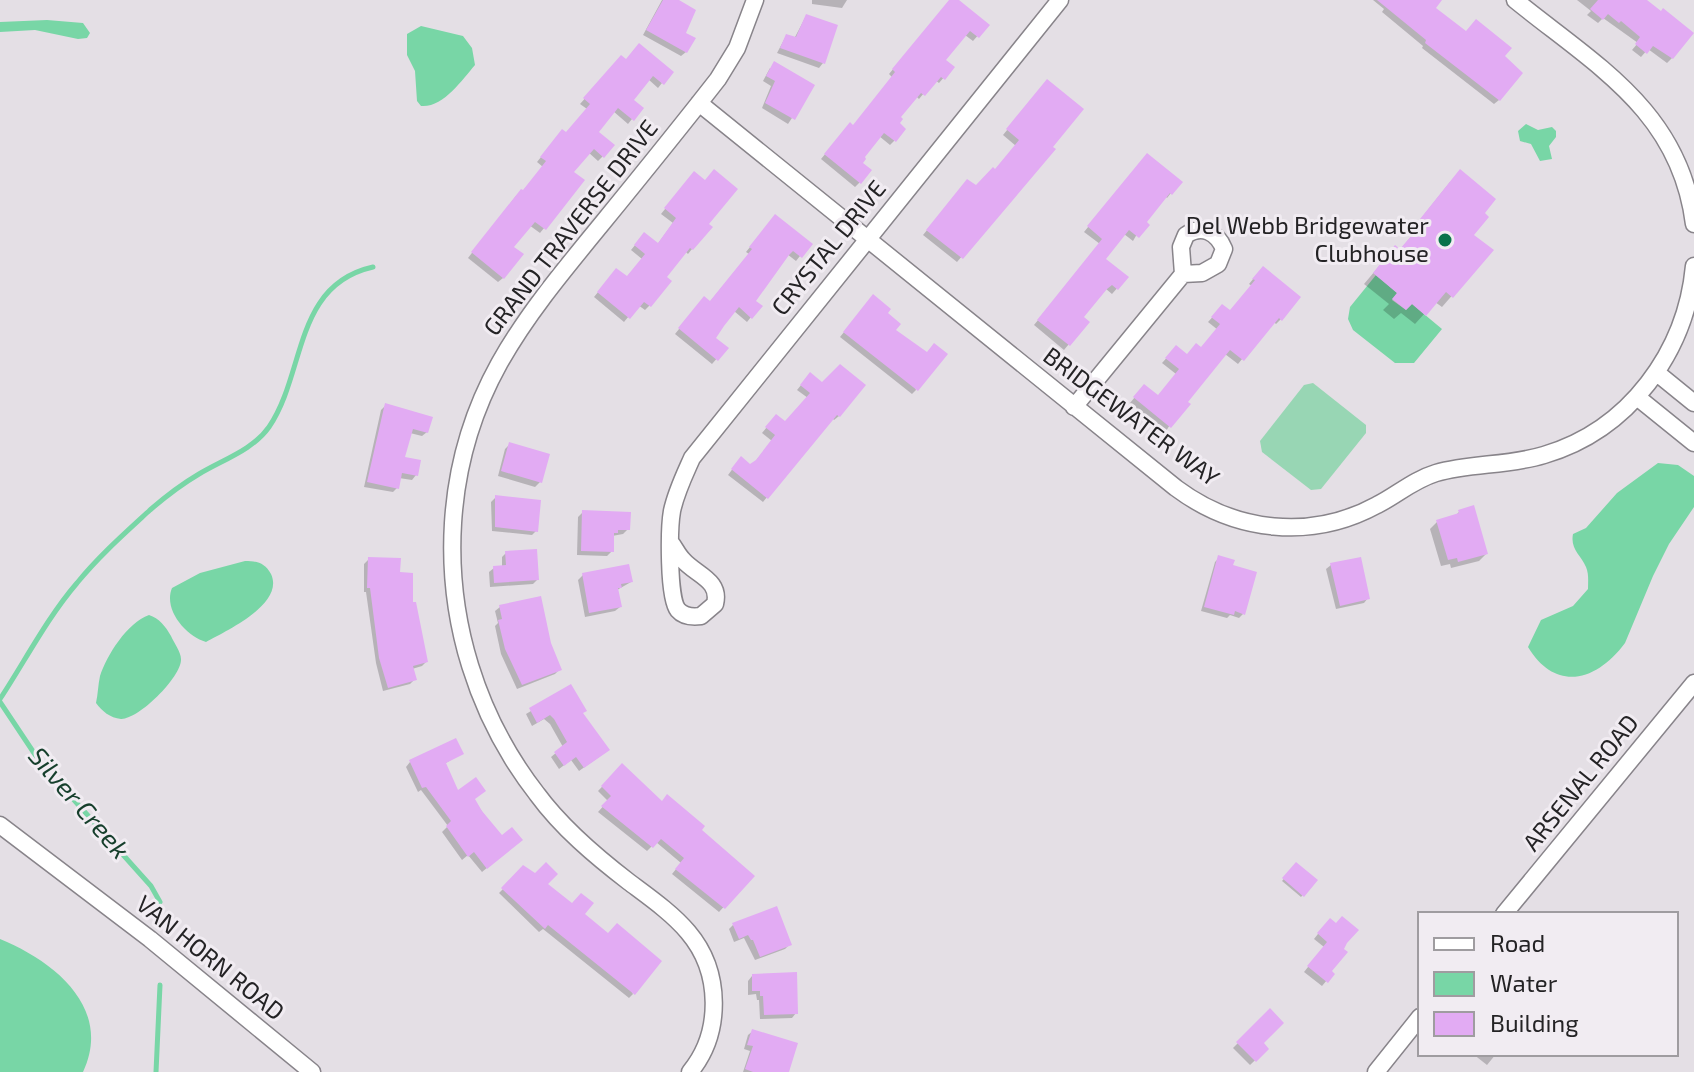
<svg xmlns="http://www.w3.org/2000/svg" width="1694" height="1072" font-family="'Exo 2',sans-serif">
<rect width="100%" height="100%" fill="#e4dfe5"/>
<path fill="#98d6b4" d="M1313 383 1366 425V433L1321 489 1311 490 1262 452 1260 441 1304 385Z"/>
<path fill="#78d6a6" d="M47 20 83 23 90 33 87 38 78 39 35 30 0 32V22Z
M421 26 463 36 472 48 475 65C462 80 443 108 421 106L417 101 415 71 407 55V34Z
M1526 124 1538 130 1552 127 1556 131V137L1549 146 1552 159 1540 161 1531 144 1520 141 1518 131Z
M1376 275 1397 293 1392 300 1406 310 1412 304 1442 329 1414 363H1395L1353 330 1348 319 1350 307Z
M1658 463 1678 465 1694 476V507L1669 544 1653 576 1625 643C1597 681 1556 693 1528 647L1541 620 1573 606 1588 589C1588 582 1589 574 1586 567 1581 555 1570 549 1573 534L1586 528 1617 493Z
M245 561C257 561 265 563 271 574 285 604 226 631 206 642 186 636 163 610 172 588L200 573Z
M149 615C159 618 166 627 171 636 174 643 181 652 181 659 182 677 138 720 121 719 110 718 102 711 96 703 98 694 98 685 100 676 107 655 127 623 149 615Z
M0 939C54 961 113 1008 83 1072H0Z"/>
<path fill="#0003" d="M662 0H675L686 52 681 56 643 35Z
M812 0H847L842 8 812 4Z
M951 0H956L987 25 973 41 965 35 944 60 952 68 939 83 935 80 919 99 916 96 899 118 894 141 890 145 879 136 862 158 860 182 855 187 821 159 846 129 853 127 892 77 889 74Z
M1373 0H1440L1433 8 1465 34 1503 56 1499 100 1494 104 1422 48 1423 46 1382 12 1384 9Z
M1577 0H1644L1672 58 1667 63 1648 49 1641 57 1632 50 1638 43 1603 18 1598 23 1587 15 1591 11Z
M806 16 823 63 819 68 777 53 786 36 794 39Z
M634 50 662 83 658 88 648 79 631 100 632 119 628 124 613 111 596 132 603 156 598 161 588 152 572 172 582 181 540 233 529 225 512 247 503 278 498 282 468 258 516 196 522 192 543 167 537 162 558 136 566 134 587 109 580 104 621 58 625 62Z
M770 68 813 86 788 124 762 108 771 86 763 81Z
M1043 86 1028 179 957 262 923 235 963 186 976 188 995 171 1016 146 1003 135Z
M1143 160 1171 193 1167 198 1165 196 1144 222 1133 241 1124 234 1103 259 1126 278 1112 294 1106 289 1081 317 1087 322 1064 350 1034 325 1100 244 1084 232Z
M690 178 707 224 692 249 688 254 685 251 664 277 669 281 649 306 645 310 638 305 624 322 594 297 612 275 626 278 642 259 631 250 640 239 657 245 673 223 661 214Z
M1450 182 1482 213 1472 235 1491 251 1442 307 1435 302 1415 324 1401 313 1394 319 1383 310 1389 304 1364 284 1386 258 1399 251 1415 232 1412 230Z
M771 221 800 256 796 261 787 254 753 301 751 317 747 322 734 311 714 338 726 348 712 364 675 334 700 303H709L749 254 746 252Z
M1258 273 1281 319 1276 324 1273 321 1238 364 1225 354 1185 402 1166 431 1130 403 1140 391 1157 398 1176 374 1162 363 1172 352 1186 356 1201 350 1218 330 1208 322 1218 311 1230 313 1252 286 1249 284Z
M869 301 885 313 893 331 916 390 912 394 840 337Z
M806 379 839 416 834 420 832 418 763 502 728 475 737 463 750 466 754 463 772 441 762 433 767 427 785 424 808 398 797 390Z
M386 405 427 432 422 436 410 433 403 458 416 475 412 480 399 478 397 488 393 492 364 487 381 410Z
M510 444 540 482 535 487 498 476 505 449Z
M496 497 536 531 532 535 492 531 491 502Z
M583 512 628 529 623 534 612 536V551L607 556 577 555 578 517Z
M1459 512 1486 554 1479 561 1451 568 1450 564 1441 566 1430 529 1438 521 1454 517Z
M506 553 537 580 533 584 490 587 489 572 494 568 502 567V557Z
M1219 558 1231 567 1243 614 1239 618 1230 615 1227 618 1201 611 1215 562Z
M369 559 398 574 411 605 426 662 422 666 412 669 415 679 410 684 383 691 376 663 366 592H364V564Z
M1331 565 1368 598 1364 603 1336 609 1326 569Z
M583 575 631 582 617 590 620 607 615 611 585 617 578 580Z
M500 607 559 670 555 674 517 689 501 654 495 626 498 623 495 611Z
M571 687 581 714 603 754 579 771 571 760 559 769 551 757 563 747 550 724 544 719 532 726 526 714Z
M461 754 444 764 457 793 473 799 501 838 516 844 482 872 468 855 462 860 442 832 448 826 421 790 418 792 406 767 410 762Z
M622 766 661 803 699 830 752 876 719 912 672 874 681 863 656 842 647 851 598 812 608 801 598 791Z
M1296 865 1315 881 1301 897 1282 881Z
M524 868 582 915 633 994 629 998 543 929 539 932 499 893Z
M733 925 790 944 785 949 755 960 744 938 734 942 729 929Z
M1325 925 1342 949 1329 971 1332 974 1322 986 1304 972 1324 947 1314 939Z
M752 976 796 1013 792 1018 760 1019 759 1000H757L756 994 748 995V981Z
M1270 1011 1261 1043 1267 1049 1250 1065 1233 1048Z
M753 1031 787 1072H743L750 1051 744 1049 748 1035Z
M1473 1054H1496L1487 1065Z"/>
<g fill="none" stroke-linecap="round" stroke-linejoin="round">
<path stroke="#78d6a6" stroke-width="5" d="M0 699C25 661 47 618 77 583 99 556 125 533 150 510 165 497 182 484 199 474 222 460 253 450 269 427 306 373 293 285 373 267
M0 702 40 762 151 886 160 902
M156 1072 160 985"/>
</g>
<path fill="#e2abf3" d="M663 0H679L696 10 686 33 696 38 687 53 646 30Z
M949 0H959L990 25 979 38 970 31 946 60 955 67 945 80 941 77 925 96 921 93 901 117 903 119 900 123 906 129 896 142 884 133 865 157 866 159 863 163 872 170 861 184 824 154 850 122 853 125 895 72 892 69Z
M1377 0H1442L1436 8 1466 31 1476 19 1512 48 1505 56 1523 73 1500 101 1425 43 1426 40Z
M1598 0H1647L1661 11 1663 8 1694 33 1673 59 1653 46 1647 54 1635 44 1640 37 1621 21 1619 23 1608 14 1603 20 1590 9Z
M806 14 838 25 825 64 780 48 786 34 796 37Z
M639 43 674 72 664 85 653 76 634 100 644 108 634 121 618 108 599 132 615 145 604 158 594 149 574 172 585 180 546 230 535 222 514 247 524 254 504 279 471 252 521 189 523 190 546 161 540 157 562 129 566 132 590 104 583 98 621 55 626 59Z
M774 61 815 85 795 120 765 103 775 81 766 76Z
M1047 79 1084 109 1053 147 1056 149 963 259 926 230 967 179 976 185 993 167 995 169 1019 140 1006 129Z
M1147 153 1183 182 1172 195 1170 193 1147 222 1150 225 1139 238 1129 230 1106 259 1129 277 1118 290 1112 285 1107 289 1084 317 1090 322 1070 346 1037 320 1102 239 1087 226Z
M714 169 738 189 709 224 713 227 693 250 690 248 667 277 672 281 651 307 644 302 630 319 597 292 616 268 627 276 645 254 634 245 644 232 658 243 676 218 664 208 694 171 705 180Z
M1460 169 1496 199 1485 213 1489 217 1474 235 1494 250 1453 298 1446 292 1426 316 1412 304 1406 310 1392 299 1397 293 1373 273 1395 245 1400 249 1424 221 1420 219Z
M775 214 813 244 802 258 793 251 789 255 756 301 763 306 752 319 739 307 724 326 716 338 729 348 718 361 678 328 704 296 710 301 752 249 749 247Z
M1263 266 1301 297 1282 321 1279 318 1244 361 1230 350 1188 402 1191 404 1171 428 1133 397 1144 384 1158 395 1179 369 1165 358 1176 345 1187 354 1196 343 1201 347 1220 324 1211 317 1222 304 1230 310 1255 280 1252 279Z
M873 294 891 309 888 313 901 324 896 330 927 352 934 343 948 354 918 391 843 332Z
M840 364 866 385 840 417 837 415 768 499 731 469 741 456 750 464 756 460 775 435 765 427 771 420 776 414 785 421 810 393 800 385 810 372 822 382Z
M385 403 433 417 428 433 413 429 405 457 421 460 418 476 402 473 399 489 367 482Z
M509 442 550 454 542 483 501 471Z
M495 495 541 500 538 532 495 527Z
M1474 505 1488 554 1458 562 1457 558 1448 560 1436 520 1459 513 1458 510Z
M582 510 631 512 630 530H618V533H614V552L581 551Z
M537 549 539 580 494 583 493 566 506 565 505 551Z
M1218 555 1235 560 1233 565 1257 572 1245 615 1235 611 1234 615 1204 607Z
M368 557 401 558 400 572 413 573V602H416L428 662 413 666 417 680 388 688 379 658 370 588H367Z
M1361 557 1370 599 1340 606 1330 563Z
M629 564 633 582 621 584 622 588H618L622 607 589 613 582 573Z
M541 596 551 643 562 670 522 685 505 649 498 620 502 619 499 605Z
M571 684 587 711 583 713 610 750 584 768 576 757 564 766 554 752 567 742 554 719 550 715 537 723 529 708Z
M456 738 464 754 446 763 458 790 476 777 486 791 475 799 482 811 502 835 512 827 523 840 487 869 474 852 468 857 446 826 451 821 426 787 422 788 409 760Z
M622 763 662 801 667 794 705 826 702 830 755 876 725 909 675 869 684 858 661 839 653 848 601 806 611 796 601 786Z
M546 862 558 874 548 884 572 903 581 893 594 903 585 914 608 933 617 923 662 961 635 995 548 925 545 929 501 888 523 865 535 873Z
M1296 862 1318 880 1304 897 1282 878Z
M777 906 792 945 760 957 753 940H751L748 935 739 939 732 923Z
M1342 916 1359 930 1347 943 1344 949 1348 952 1332 971 1335 974 1328 983 1307 966 1327 942 1317 933 1330 918 1336 923Z
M797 972 798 1014 764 1015 763 996H760V991H752V974Z
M1270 1008 1284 1023 1264 1043 1269 1049 1256 1062 1236 1042Z
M752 1029 798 1043 789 1072H753L745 1069 753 1046 747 1045Z"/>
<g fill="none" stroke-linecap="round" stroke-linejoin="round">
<g stroke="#88848a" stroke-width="19">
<path id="minor" d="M1515 0C1595 65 1680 111 1694 224
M699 103 1176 488C1235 532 1311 541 1377 505 1397 495 1413 480 1436 473 1471 463 1508 466 1544 455 1629 430 1686 352 1694 266
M1657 373 1694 403
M1637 397 1694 443
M1074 407 1183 274 1202 273 1218 264 1224 249C1217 232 1202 224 1186 235L1181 247 1183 274
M671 543C675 548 678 555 683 560 696 575 721 580 715 604L701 616C693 617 684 617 678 610 668 598 669 528 672 511 676 492 684 476 692 458L1060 0
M0 825 150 939 312 1072
M1504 914 1694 683
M690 1072C722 1033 722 972 688 932 672 913 649 897 629 882 595 856 562 828 537 794 477 717 447 620 453 523 461 394 522 321 600 226 640 177 679 129 718 79L737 48 755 0
M1376 1072 1420 1017"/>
</g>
<use href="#minor" stroke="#fff" stroke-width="16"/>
</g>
<circle fill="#09734b" stroke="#f1ecf2" stroke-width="3" cx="1445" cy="240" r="8"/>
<g text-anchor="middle" stroke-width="6" stroke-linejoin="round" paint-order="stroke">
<g font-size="24" fill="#242325" stroke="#f1ecf2" text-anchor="end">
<text x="1429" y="234">Del Webb Bridgewater<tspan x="1429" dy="28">Clubhouse</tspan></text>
</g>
<g font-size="24" fill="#242325" stroke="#f1ecf2">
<text transform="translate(571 228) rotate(-52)" y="8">GRAND TRAVERSE DRIVE</text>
<text transform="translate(829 248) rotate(-51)" y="8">CRYSTAL DRIVE</text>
<text transform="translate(1131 417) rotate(37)" y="8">BRIDGEWATER WAY</text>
<text transform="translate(1581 783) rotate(-51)" y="8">ARSENAL ROAD</text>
<text transform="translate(210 958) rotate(39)" y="8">VAN HORN ROAD</text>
</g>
<g font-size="26" font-style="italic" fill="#163f2c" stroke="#f1ecf2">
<text transform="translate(79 803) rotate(49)" y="9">Silver Creek</text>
</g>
</g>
<rect x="1418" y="912" width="260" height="144" fill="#f1ecf2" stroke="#9f9ca0" stroke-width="2"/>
<rect x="1434" y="938" width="40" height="12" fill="#ffffff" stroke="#9f9ca0" stroke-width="2"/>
<text x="1490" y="952" font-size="24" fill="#242325">Road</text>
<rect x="1434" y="972" width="40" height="24" fill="#78d6a6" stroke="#9f9ca0" stroke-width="2"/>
<text x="1490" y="992" font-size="24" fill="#242325">Water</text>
<rect x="1434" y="1012" width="40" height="24" fill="#e2abf3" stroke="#9f9ca0" stroke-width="2"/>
<text x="1490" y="1032" font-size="24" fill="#242325">Building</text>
</svg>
